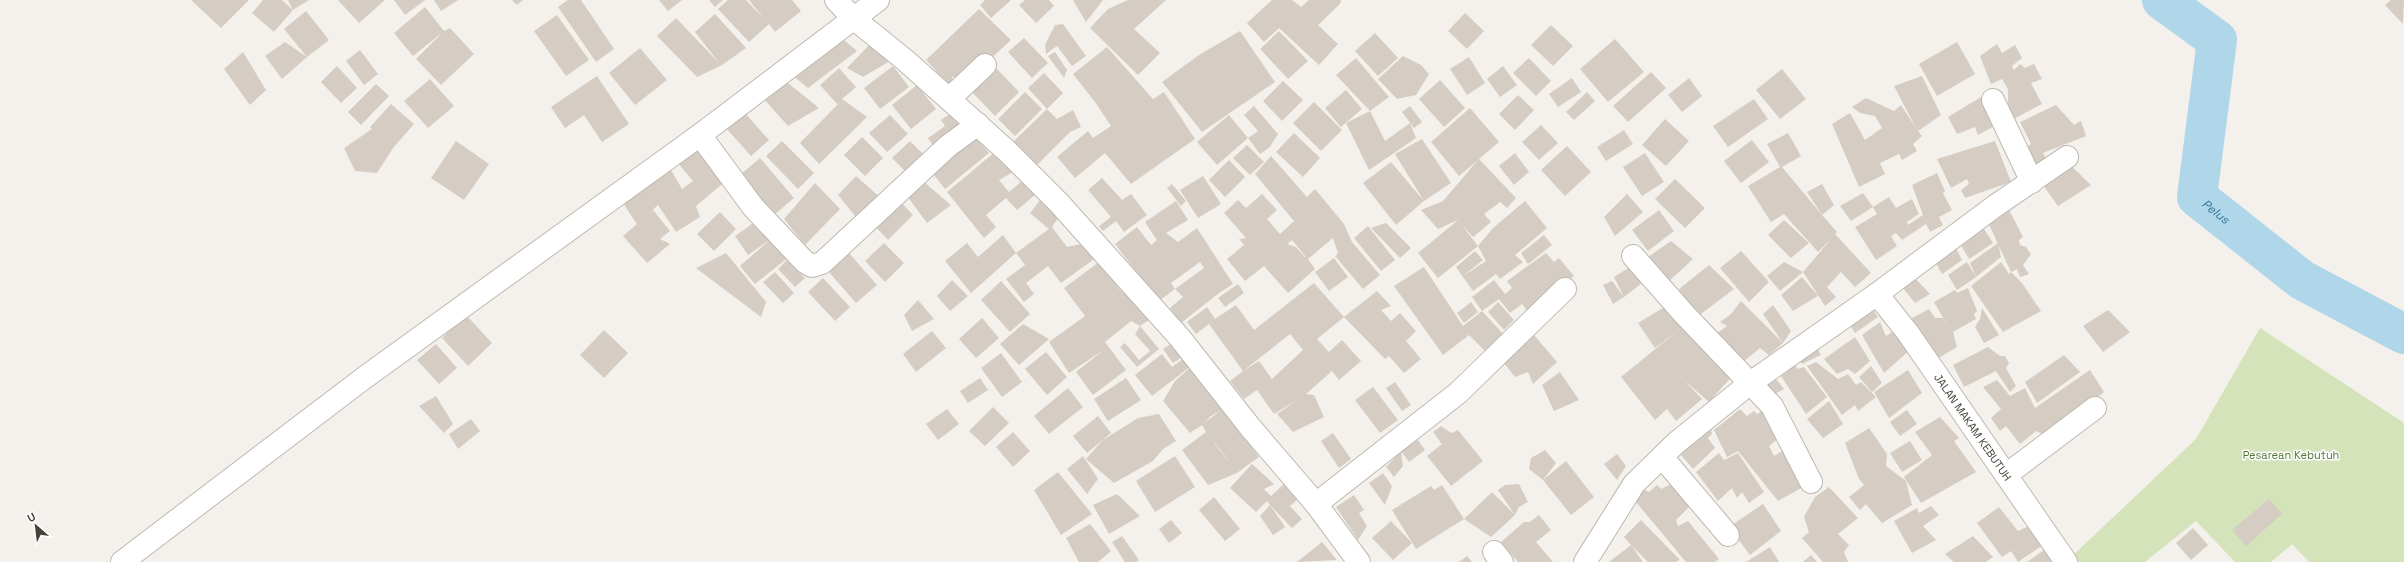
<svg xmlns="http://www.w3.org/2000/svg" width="2404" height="562" font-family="'Space Grotesk',sans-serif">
<rect width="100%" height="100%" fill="#f4f1ec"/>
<path fill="#d4e3ba" d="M2260 328 2404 423V562H2309L2292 544 2271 562H2235L2196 521 2145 562H2071L2069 559 2196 439Z"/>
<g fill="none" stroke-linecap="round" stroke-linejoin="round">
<path stroke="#b0d6e9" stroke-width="40" id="s1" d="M2162 0 2217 40 2197 197 2302 280 2404 334"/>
</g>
<path fill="#d5ccc3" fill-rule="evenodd" d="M191 0H249L221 28Z
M263 0H282L293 10 274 32 252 13Z
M288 0H309L293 10Z
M338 0H385L359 23Z
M394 0H425L405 15Z
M434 0H458L441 11Z
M512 0H523L517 5Z
M568 0H581L614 49 596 62 558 7Z
M659 0H682L668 11Z
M709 0H723L715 7Z
M728 0H746L764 19 749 0H792L801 11 775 32 769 24 749 42 718 9Z
M985 0H1011L991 18 980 5Z
M1025 0H1049L1054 6 1036 23 1019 5Z
M1073 0H1103L1086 22Z
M1128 0H1166L1134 29 1160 53 1138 75 1090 28 1108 9Z
M1272 0H1292L1301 7 1309 0H1341L1340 4 1318 25 1338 44 1319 65 1279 28 1264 42 1247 23Z
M2391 0H2404L2403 24 2385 5Z
M425 7 444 31 450 28 474 54 441 85 416 59 443 32 413 56 394 33Z
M979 9 1011 40 962 85 953 76 950 86 926 60Z
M306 11 329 40 307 57 284 29Z
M1465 13 1484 31 1467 49 1448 31Z
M715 14 746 48 722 65 697 77 657 36 676 18 720 64 695 32Z
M557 15 589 60 566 76 534 31Z
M1063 24 1086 56 1072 66 1057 46 1046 54 1045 45 1055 25Z
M1551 25 1573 46 1553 66 1531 45Z
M1240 31 1275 82 1202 132 1162 82 1199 55Z
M1279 31 1308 61 1288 79 1260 49Z
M1375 33 1398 58 1378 76 1355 51Z
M1024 38 1048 63 1032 78 1008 52Z
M843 39 857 51 808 88 792 75Z
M1615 39 1644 72 1608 102 1580 69Z
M873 41 890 61 863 77 847 68Z
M285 42 307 57 282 79 265 56Z
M1957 42 1975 74 1937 96 1919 64Z
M1997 44 2002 53 2015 45 2022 58 2012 66 2014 70 2020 64 2025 68 2034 64 2042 79 2031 83 2042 104 2008 122V89L2002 79 1991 84 1980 56Z
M1107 47 1153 99 1164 92 1195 139 1131 184 1105 153 1075 178 1057 157 1088 131 1093 138 1111 126 1095 102 1073 74Z
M640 48 667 80 635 105 609 73Z
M360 50 378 74 364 85 346 61Z
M243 52 266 90 250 105 224 69Z
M1055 52 1067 70 1064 78 1048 56Z
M1403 56 1421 65 1429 74 1416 95 1397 99 1378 79Z
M1469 57 1485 83 1467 95 1450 69Z
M1356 58 1389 97 1370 111 1336 75Z
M1529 58 1551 81 1536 96 1513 73Z
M337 66 357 88 341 103 321 82Z
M893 66 909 87 880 109 864 88Z
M1503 66 1517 85 1500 97 1487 79Z
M839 68 856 87 842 99 867 117 819 164 800 143 840 102 837 104 820 85Z
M996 68 1019 92 995 116 972 92Z
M1782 69 1806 99 1780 119 1756 90Z
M1651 72 1666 88 1628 122 1613 106Z
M1044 73 1063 93 1047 109 1028 88Z
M597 76 629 124 602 142 584 115 565 128 551 107Z
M1922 76 1941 115 1918 131 1922 136 1913 144 1917 151 1902 160 1899 154 1880 163 1885 174 1859 187 1832 124 1850 113 1865 140 1882 128 1875 116 1860 113 1852 107 1866 98 1894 111 1901 105 1916 128 1894 86Z
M1572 78 1581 92 1558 107 1549 94Z
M1689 78 1702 96 1682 112 1668 95Z
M430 79 454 106 428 128 404 101Z
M1440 80 1465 108 1444 127 1419 99Z
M1283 81 1303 100 1282 121 1263 101Z
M788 83 819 108 788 126 763 98Z
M376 84 389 96 361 125 348 112Z
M917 85 936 109 911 129 892 105Z
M1346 90 1362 109 1341 127 1325 108Z
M1025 92 1042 109 1015 136 998 119Z
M1587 92 1595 101 1574 120 1566 112Z
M1986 94 1998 124 1978 135 1975 127 1957 134 1948 117Z
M1518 95 1534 110 1515 130 1499 114Z
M1754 99 1768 119 1728 147 1713 126Z
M1314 102 1342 130 1321 151 1293 123Z
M391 104 414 124 393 148 377 173 355 171 344 148 372 129 370 127Z
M2056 105 2074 125 2081 121 2086 136 2043 153 2046 159 2029 168 2022 151 2031 144 2020 122Z
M1254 106 1278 134 1270 147 1260 154 1248 138 1258 131 1244 115Z
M1410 106 1422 122 1414 128 1402 112Z
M1470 108 1499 142 1479 159 1516 198 1507 208 1500 202 1484 214 1491 222 1473 237 1461 224 1478 246 1493 228 1525 201 1547 228 1515 255 1523 262 1500 279 1496 274 1473 291 1456 267 1475 251 1483 260 1463 276 1486 261 1478 246 1438 278 1418 253 1458 220 1438 229 1421 210 1443 201 1478 160 1459 176 1431 142Z
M1047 109 1057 119 1073 110 1081 127 1070 132 1036 166 1013 142Z
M1370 111 1385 141 1410 123 1416 138 1369 170 1346 123Z
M744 112 769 140 751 156 726 128Z
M953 112 973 127 937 151 928 138 945 126 941 120Z
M890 115 908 134 887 152 869 133Z
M1229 115 1248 138 1217 165 1197 142Z
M1665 119 1689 141 1666 166 1642 145Z
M1541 125 1558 143 1539 160 1522 142Z
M1624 130 1633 144 1606 161 1597 147Z
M971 131 989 153 945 189 927 166Z
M1294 133 1320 158 1303 177 1276 152Z
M1788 133 1801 156 1782 167 1822 215 1807 192 1822 184 1834 205 1822 215 1837 232 1835 234 1871 273 1855 287 1841 272 1827 287 1836 297 1825 306 1803 272 1832 238 1818 252 1784 214 1771 222 1748 186 1780 167 1767 144Z
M862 137 883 158 865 176 844 155Z
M1422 139 1451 183 1424 201 1395 154Z
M1752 140 1769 162 1741 183 1724 161Z
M456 141 489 164 464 200 431 178Z
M782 141 814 173 798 189 766 156Z
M910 141 923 154 905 171 892 158Z
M1995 141 2011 182 1965 198 1961 190 1969 184 1967 179 1951 188 1937 159Z
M1247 145 1264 162 1250 175 1233 158Z
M700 146 727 180 696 206 700 217 676 232 658 205 646 216 653 210 670 231 660 239 670 244 647 263 623 236 637 224 621 200 668 165 682 189 693 181 678 163Z
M1567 146 1591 172 1565 196 1541 170Z
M995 152 1013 172 999 180 1009 192 1022 181 1035 195 1017 210 1006 198 986 215 996 227 984 238 947 192Z
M1515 153 1529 172 1514 185 1499 166Z
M1645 153 1664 182 1642 196 1623 167Z
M1271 156 1307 197 1315 189 1344 224 1352 242 1380 275 1363 289 1335 256 1338 253 1333 238 1308 259 1315 269 1288 293 1264 266 1245 281 1227 259 1244 245 1239 239 1246 238 1224 213 1238 200 1246 208 1262 194 1277 210 1267 219 1280 234 1294 221 1255 174ZM1292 240 1306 257H1305L1296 247 1287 244Z
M760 158 794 198 774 215 740 175Z
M1229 160 1245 177 1225 197 1209 180Z
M1391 162 1424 201 1396 225 1363 183Z
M2067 162 2091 185 2058 206 2043 185Z
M1937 173 1945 191 1943 193 1952 210 1939 217 1943 225 1930 232 1926 224 1902 240 1896 233 1891 236 1897 246 1876 260 1855 227 1877 214 1879 218 1873 207 1889 197 1896 208 1912 199 1919 214 1907 222 1908 225 1923 215 1912 185Z
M856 176 882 199 860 222 838 195Z
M1203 176 1221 204 1198 218 1180 190Z
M1102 178 1122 200 1131 194 1147 215 1124 232 1116 221 1103 231 1099 226 1111 217 1088 190Z
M1675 179 1705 208 1685 228 1655 199Z
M924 182 951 205 927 223 907 196Z
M815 183 840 209 805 245 784 219Z
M1172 184 1186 201 1181 206 1167 188Z
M1863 193 1873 207 1851 221 1840 206Z
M1627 194 1643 212 1615 236 1604 217Z
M898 199 913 215 888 240 873 224Z
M1041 199 1060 215 1052 227 1067 247 1086 243 1097 257 1061 283 1048 266 1026 283 1034 294 1024 302 1006 279 1025 265 1016 253 1049 229 1030 213Z
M1176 201 1188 220 1166 233 1178 242 1197 228 1233 284 1219 293 1181 323 1170 308 1183 297 1175 289 1204 268 1200 262 1171 283 1175 289 1159 301 1115 244 1137 227 1151 245 1157 240 1145 222Z
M2007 206 2023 237 2019 240 2020 245 2026 247 2031 254 2023 265 2029 274 2020 277 2017 269 2011 272 1987 220Z
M1659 210 1674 231 1648 251 1632 230Z
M720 212 736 229 714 251 697 234Z
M759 219 790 256 755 284 740 266 771 239 748 255 735 236Z
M1784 220 1809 243 1791 258 1768 235Z
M1386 223 1411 248 1400 258 1371 228Z
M1981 224 1993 243 1969 259 1958 240Z
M1368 226 1395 260 1381 271 1354 238Z
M1003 235 1016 253 971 293 945 261 967 243 978 257Z
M1544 235 1552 245 1528 264 1521 253Z
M1952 240 1962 260 1942 274 1933 258Z
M1671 241 1693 259 1668 282 1648 257Z
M884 243 904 263 885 282 865 261Z
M1998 243 2001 257 1976 277 1957 290 1948 275 1967 262 1976 277 1970 263Z
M1741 251 1769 282 1749 302 1720 268Z
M726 253 766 302 761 317 696 268Z
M849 253 877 285 856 303 828 271Z
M1546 253 1554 262 1559 258 1574 276 1550 295 1531 315 1522 304 1510 313 1499 299 1482 311 1472 297 1494 280 1505 294 1512 288 1507 281Z
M1334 258 1348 277 1329 291 1315 272Z
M787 260 805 278 795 287 778 269Z
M1099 262 1120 290 1143 305 1152 318 1140 326 1131 321 1105 342 1126 370 1093 395 1076 372 1105 349 1069 373 1049 342 1103 303 1085 316 1064 288Z
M1784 262 1803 272 1780 291 1767 276Z
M2001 262 2009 274 2011 272 2022 283 2041 311 2003 332 1971 286Z
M1635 264 1647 279 1624 297 1614 277Z
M1709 265 1734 289 1697 317 1679 289Z
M1424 267 1463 326 1482 311 1505 336 1487 353 1469 335 1443 355 1394 286Z
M775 272 794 293 783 303 763 282Z
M1911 274 1930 294 1915 303 1899 283Z
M1802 277 1818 296 1793 311 1781 295Z
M823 278 850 307 835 321 808 292Z
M952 280 968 296 950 311 937 296Z
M1001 281 1030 314 1010 332 981 300Z
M1612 281 1624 297 1613 304 1603 285Z
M1314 283 1344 317 1317 339 1329 352 1342 340 1361 361 1339 380 1332 371 1306 394 1314 395 1324 417 1293 432 1277 414 1297 400 1274 414 1257 390 1244 399 1230 381 1243 371 1209 324 1196 334 1187 322 1207 307 1215 319 1236 305 1254 330ZM1290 334 1303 350 1272 379 1259 361 1243 371Z
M1238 284 1244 293 1225 307 1218 298Z
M1968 288 1977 311 1974 314 1976 319 1953 332 1957 347 1935 360 1912 318 1929 309 1935 318H1943L1950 329 1934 302 1955 290 1957 293Z
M1377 291 1391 306 1381 310 1391 321 1400 313 1416 331 1406 341 1421 359 1404 373 1389 356 1385 359 1344 317Z
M918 300 934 319 912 331 904 315Z
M1741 301 1783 343 1763 314 1773 305 1791 331 1783 343 1769 355 1760 348 1738 366 1713 336 1727 326 1720 322 1731 314Z
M1471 302 1478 312 1464 323 1457 313Z
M1498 302 1514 320 1504 330 1488 312Z
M1869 304 1878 317 1855 333 1846 319Z
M1666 306 1736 372 1709 402 1685 381 1702 399 1676 421 1667 409 1655 420 1621 377 1681 328 1655 348 1638 323Z
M1982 308 1999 335 1984 343 1975 327 1980 319Z
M2108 310 2130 332 2103 352 2083 326Z
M466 315 492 343 468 366 442 338Z
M982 318 999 338 976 358 959 339Z
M1880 322 1886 336 1897 329 1911 349 1884 373 1862 335Z
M1023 324 1049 339 1019 365 1000 344Z
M1140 326 1159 349 1137 367 1120 347 1125 343 1139 360 1150 351 1135 334Z
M604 330 628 353 604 378 580 355Z
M932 331 946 348 916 372 903 354Z
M1534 335 1557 362 1533 384 1528 372 1515 377 1501 359Z
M1855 337 1870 361 1855 374 1848 369 1837 374 1824 359Z
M1179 338 1188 353 1173 363 1163 349Z
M1814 342 1821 355 1802 364 1797 355Z
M436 344 457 368 439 384 417 360Z
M1988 347 2000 356H2005L2009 363 2006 368 2016 386 2010 392 1996 371 1964 387 1953 365Z
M1046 352 1067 377 1047 395 1025 369Z
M1001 353 1022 382 1002 397 981 368Z
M1162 354 1172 367 1184 358 1191 366 1152 396 1135 375Z
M2064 355 2080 372 2037 403 2025 382Z
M1793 358 1797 369 1804 367 1827 397 1806 414 1781 376 1786 373 1783 366Z
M1816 362 1838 379 1848 374 1856 385 1861 382 1876 397 1858 411 1855 405 1842 415 1807 366Z
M1192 366 1259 457 1237 473 1208 485 1182 450 1206 432 1202 425 1190 433 1163 401 1175 381ZM1221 410 1203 424 1211 416ZM1215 443 1223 453 1230 463 1215 444Z
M1871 366 1882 383 1872 392 1859 377Z
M1908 370 1922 393 1889 418 1874 392Z
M2090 370 2104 392 2049 437 2036 431 2020 444 2006 426 2000 431 1991 418 2001 409 1983 387 1997 380 2010 396 2025 388 2035 408Z
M1560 372 1579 400 1554 411 1542 385Z
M1773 375 1784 389 1767 398 1760 384Z
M980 378 988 390 968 403 960 391Z
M1126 378 1141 400 1108 421 1094 399Z
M1395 382 1411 405 1402 411 1386 388Z
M1373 387 1398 420 1380 433 1355 400Z
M1068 388 1083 407 1049 434 1034 416Z
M436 396 453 424 444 433 419 406Z
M1829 401 1843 424 1823 438 1807 419Z
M1769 406 1782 436 1769 446 1774 456 1788 447 1810 483 1778 501 1738 451 1727 457 1714 430 1740 409 1747 416 1754 411 1757 414Z
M993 407 1009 423 985 446 969 431Z
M947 409 959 424 938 440 926 424Z
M1907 410 1917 424 1900 436 1890 422Z
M1159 414 1176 441 1163 449 1153 461 1114 483 1086 459 1103 440 1138 418Z
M1098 416 1111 433 1087 453 1073 436Z
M1940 417 1959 438 1954 441 1976 472 1921 503 1904 477 1932 455 1915 432Z
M471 419 480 431 458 449 449 434Z
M1441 426 1451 433 1458 430 1483 461 1451 486 1427 456 1442 444 1433 432Z
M1702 427 1711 429 1712 434 1708 438 1715 448 1693 469 1675 448Z
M1869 428 1887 454 1886 466 1906 481 1912 505 1882 523 1866 504 1860 510 1849 497 1864 485 1859 479 1845 443Z
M1013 432 1030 451 1013 467 996 447Z
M1333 433 1351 459 1339 468 1321 441Z
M1418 440 1425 450 1409 462 1401 451 1403 466 1394 477 1386 467 1401 451Z
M1910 441 1922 460 1902 472 1890 453Z
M1545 450 1556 463 1543 480 1529 469 1531 458Z
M1719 453 1724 460 1738 453 1764 492 1749 503 1742 492 1737 498 1732 488 1718 501 1696 472Z
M1617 454 1626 466 1617 480 1604 464Z
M1083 456 1098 479 1087 494 1067 469Z
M1175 456 1195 487 1155 512 1136 481Z
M1566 461 1594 497 1571 515 1543 480Z
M1252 464 1274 484 1264 489 1271 496 1285 483 1299 498 1290 506 1302 519 1292 528 1270 505 1285 527 1273 535 1260 516 1270 505 1267 501 1256 512 1230 488Z
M1058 472 1092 514 1061 535 1034 490Z
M1383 473 1392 486 1385 505 1369 483Z
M1680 480 1694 502 1676 520 1678 526 1688 521 1719 559 1715 562H1686L1631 496 1643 489 1649 492 1657 485 1661 489Z
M1519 484 1528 502 1519 507 1515 515 1498 490 1505 485Z
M1442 485 1464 519 1492 492 1515 515 1491 537 1464 519 1416 549 1392 510 1431 486 1434 490Z
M1829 487 1858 518 1838 534 1849 545 1844 552 1848 562H1823L1802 538 1809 532 1804 517 1815 497Z
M1117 494 1140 516 1109 534 1093 505Z
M1354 495 1364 510 1359 513 1367 526 1358 540 1336 507Z
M1214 497 1240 529 1225 541 1199 510Z
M2269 499 2282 514 2246 546 2232 530Z
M1763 504 1781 531 1750 555 1729 527Z
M1931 506 1939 515 1923 526 1936 540 1912 553 1894 521 1917 508 1919 513Z
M1999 507 2018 531 2029 526 2043 545 2018 562 2011 551 2002 557 1977 523Z
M1539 515 1551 530 1536 542 1553 562H1518L1501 542 1524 522H1530Z
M1171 520 1182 533 1169 543 1159 529Z
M1641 520 1680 560 1675 562H1648L1631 545 1643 562H1609L1631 545 1624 537Z
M1391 521 1412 543 1393 560 1372 538Z
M1090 524 1111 551 1098 562H1079L1066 538Z
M2193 528 2208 545 2191 560 2176 543Z
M1122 536 1139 560 1136 562H1125L1112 542Z
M1973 536 1993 557 1986 562H1954L1945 554Z
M1322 542 1337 560 1297 562Z
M1770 547 1779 562H1746Z
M2044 550 2053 562H2027Z
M1811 555 1817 562H1803Z
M1467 556 1472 562H1459Z"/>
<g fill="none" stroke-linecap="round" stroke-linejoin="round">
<g stroke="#bfb8b0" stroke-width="24">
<g id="minor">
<path d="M836 0 853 18 905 60 1007 151 1059 203 1180 338 1250 427 1316 504 1359 562"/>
<path d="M949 99 985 65"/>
<path d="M1993 100 2032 182"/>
<path d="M700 135 753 207 805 262 812 266 822 263 948 146 978 124"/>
<path d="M1633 256 1685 315 1772 406 1811 482"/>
<path id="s2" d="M1877 294 1908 333 2066 562"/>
<path d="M1662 457 1728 535"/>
<path d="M2006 475 2095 408"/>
<path d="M1316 504 1458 393 1565 289"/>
<path d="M1494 552 1502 562"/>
<path d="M122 562 364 378 700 135 878 0"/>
<path d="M1585 562 1634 484 1676 443 1749 384 1877 294 1995 206 2067 157"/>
</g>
</g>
<use href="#minor" stroke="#fff" stroke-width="22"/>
</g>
<g text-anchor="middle" stroke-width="3" stroke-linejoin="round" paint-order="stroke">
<g font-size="11" fill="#48423a" stroke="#fff">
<text dy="4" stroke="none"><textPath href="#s2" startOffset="164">JALAN MAKAM KEBUTUH</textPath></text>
</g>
<g font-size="11" fill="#517434" stroke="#fff">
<text x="2291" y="459">Pesarean Kebutuh</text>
</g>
<g font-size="12" font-style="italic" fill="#3a789a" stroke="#fff">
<text dy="4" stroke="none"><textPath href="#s1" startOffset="250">Pelus</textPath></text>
</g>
</g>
<g transform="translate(36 526) rotate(332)" stroke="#ffffff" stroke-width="3" paint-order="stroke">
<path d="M0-3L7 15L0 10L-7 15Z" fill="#48423a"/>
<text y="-6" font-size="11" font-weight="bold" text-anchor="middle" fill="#48423a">U</text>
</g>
</svg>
